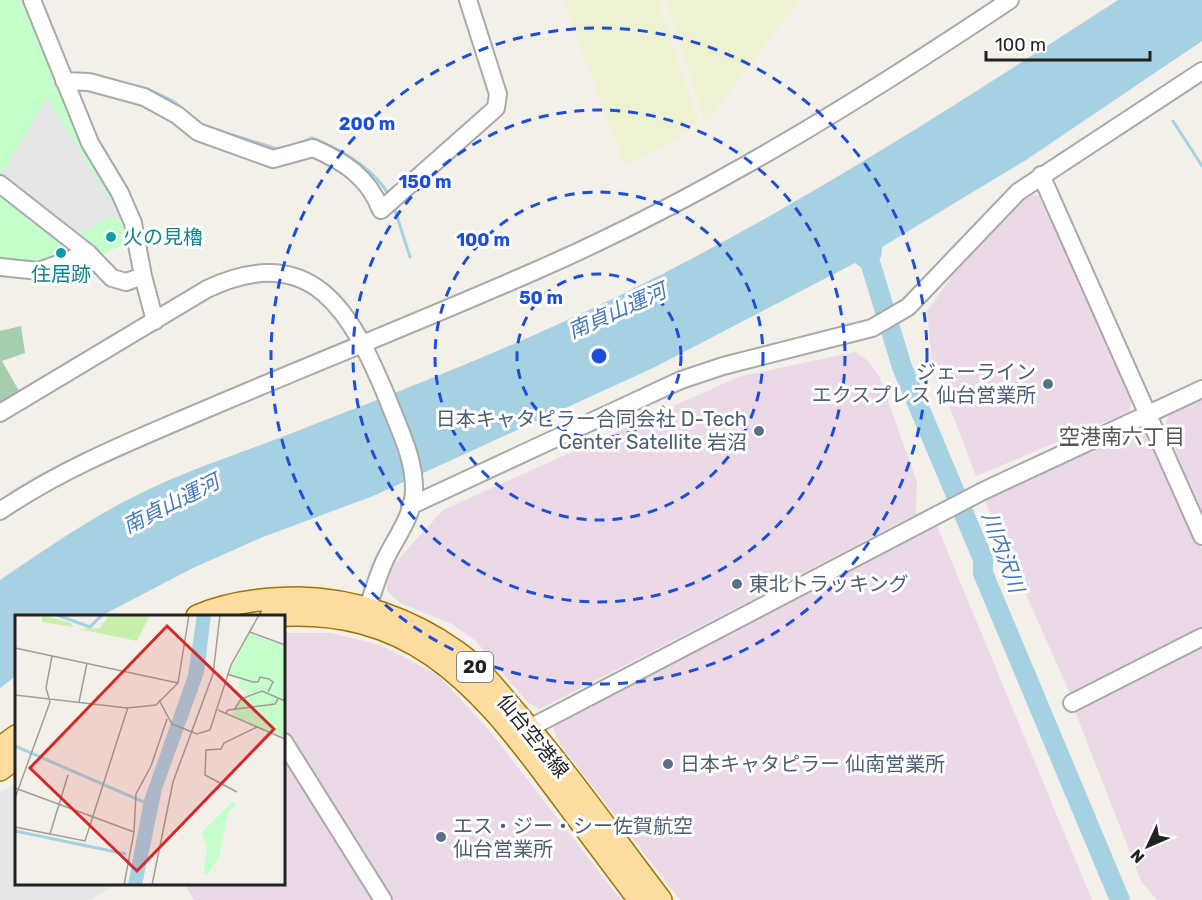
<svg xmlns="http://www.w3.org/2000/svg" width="1202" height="900" font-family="Rubik,'Noto Sans JP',sans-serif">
<rect width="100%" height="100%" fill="#f2f0e8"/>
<path fill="#ecd9e7" d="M1025 195 1045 196 1133 397 1129 412 976 476 932 361 927 311 953 275Z
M855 352 867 360 879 376 917 482 916 514 732 610 540 709 527 702 476 641 452 624 400 603 387 591 388 575 396 562 443 510 738 377Z
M1202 396V512L1165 427 1171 410Z
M1133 426 1150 430 1202 549V627L1071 696 984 499Z
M937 526 1092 900H680L560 744 552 726Z
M284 633H331L380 645 438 675 489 730 621 900H389L284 733Z
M1202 646V900H1157L1141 881 1075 711Z
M284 753 376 900H194L184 884H284Z"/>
<path fill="#eef2d2" d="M563 0H658L698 121 674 142 624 165Z
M666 0H800L705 124Z"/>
<path fill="#a7cdaf" d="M21 326 25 353 2 361 19 391 0 402V331Z"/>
<path fill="#c3fecb" d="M0 0H21L79 142 115 199 131 240C92 260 45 288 0 275Z"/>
<path fill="#e6e6e6" d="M47 98 122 219 107 217 79 236 0 176Z
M16 782V884H116L90 900H0V793Z"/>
<path fill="#a5d1e3" d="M1118 0H1202V41L1026 160 882 247 881 257 863 269 855 263 653 368 373 496 263 537 193 568 101 616H16V676L0 688V580C50 546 102 510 158 485 198 467 241 453 282 437 369 403 456 370 541 332 745 242 931 121 1118 0Z"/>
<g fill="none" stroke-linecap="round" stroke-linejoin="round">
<path stroke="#a5d1e3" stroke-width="3" d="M148 89 173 101 187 113
M1173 121 1202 166
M213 129 281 150
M293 146 312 138C342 150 372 167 389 195
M394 207 410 257"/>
<path stroke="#a5d1e3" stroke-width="20" d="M863 239 902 367 983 559V573L1120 900"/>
<g stroke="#a9a9a9" stroke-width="20">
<path id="minor" d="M32 0 90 143 120 193 133 223 143 276 155 321
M64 81 89 82 144 97 177 115 198 132 273 159 313 148C345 162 368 177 381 210L496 108 498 94 468 0
M1041 175 1202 536
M0 184 88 253 112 278 126 282 143 276
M0 267 39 271 88 253
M0 413 207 289C313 239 352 313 388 400 399 429 415 459 414 491 413 517 394 540 384 562 376 580 371 600 364 618
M410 506 681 380 723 366 872 328 908 307 1018 192 1202 71
M0 511C63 468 134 440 204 410 314 363 426 319 535 271 703 198 859 101 1010 0
M1072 703 1202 637
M520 733 983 491 1202 389
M284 742 383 900"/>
</g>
<g stroke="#9f7400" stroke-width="24">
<path id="major" d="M197 616C228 602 266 598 299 598 355 599 411 619 456 651 478 666 496 689 513 709 566 770 612 836 661 900
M271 616C407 605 474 679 549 780 579 820 609 860 639 900
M0 748 16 736
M0 770 16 758"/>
</g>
<use href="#minor" stroke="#fff" stroke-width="16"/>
<use href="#major" stroke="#ffdca0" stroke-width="21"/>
</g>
<g fill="none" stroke="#1d4ed8" stroke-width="3" stroke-dasharray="10 8">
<circle cx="599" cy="356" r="82"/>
<circle cx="599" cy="356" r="164"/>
<circle cx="599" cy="356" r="246"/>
<circle cx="599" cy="356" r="328"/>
</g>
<g fill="#0f9aa8" stroke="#fff" stroke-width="2">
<circle cx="111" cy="237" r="6"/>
<circle cx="61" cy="253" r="6"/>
</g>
<g fill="#5c6f8a" stroke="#fff" stroke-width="2">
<circle cx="1048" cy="384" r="6"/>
<circle cx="759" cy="431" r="6"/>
<circle cx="737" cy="584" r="6"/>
<circle cx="668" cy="764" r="6"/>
<circle cx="441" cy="837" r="6"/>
</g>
<g text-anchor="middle" stroke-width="6" stroke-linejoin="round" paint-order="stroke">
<rect fill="#fff" stroke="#646464" stroke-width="1.5" x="457" y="652" width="36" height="30" rx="4.5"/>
<g font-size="18" font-weight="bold" fill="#222">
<text x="475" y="673">20</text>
</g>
<g font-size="20" fill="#0d838f" stroke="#fff" text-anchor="start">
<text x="123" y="244">火の見櫓</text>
<text x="61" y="281" text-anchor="middle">住居跡</text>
</g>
<g font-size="20" fill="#4e5e75" stroke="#fff" text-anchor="start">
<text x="1036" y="379" text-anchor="end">ジェーライン<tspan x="1036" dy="23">エクスプレス 仙台営業所</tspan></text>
<text x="747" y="426" text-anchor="end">日本キャタピラー合同会社 D-Tech<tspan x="747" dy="23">Center Satellite 岩沼</tspan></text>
<text x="749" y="591">東北トラッキング</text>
<text x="680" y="771">日本キャタピラー 仙南営業所</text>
<text x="453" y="833">エス・ジー・シー佐賀航空<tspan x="453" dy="23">仙台営業所</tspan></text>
</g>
<g font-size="20" fill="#222" stroke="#fff">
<text transform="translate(533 736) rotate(51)" y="7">仙台空港線</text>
</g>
<g font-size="21" font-style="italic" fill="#4478bb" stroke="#fff">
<text transform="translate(617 311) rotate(-24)" y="7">南貞山運河</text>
<text transform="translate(171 504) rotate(-27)" y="7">南貞山運河</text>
<text transform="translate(1003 552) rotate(70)" y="7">川内沢川</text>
</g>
<g font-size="21" fill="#555" stroke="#fff">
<text x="1122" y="444">空港南六丁目</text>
</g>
</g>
<g transform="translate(15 615)">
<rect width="270" height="270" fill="#f2f0e8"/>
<path d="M27 0 56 8 58 12 27 7ZM94 0 102 1 135 0 122 26 64 14 85 13Z" fill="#c8f0ab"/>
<path d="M235 18 270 32V122L216 102 225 83 233 78 223 72 225 65 213 60ZM218 186 221 190 213 198 204 242 193 260 188 258 192 234 187 217Z" fill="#c3fecb"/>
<path d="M182 0H196L189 58 147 174 127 270H113L129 185 173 60Z" fill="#a5d1e3"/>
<path fill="none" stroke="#a5d1e3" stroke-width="3" d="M42 0 75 12 87 0M0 131 131 188M0 216 111 239"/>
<path fill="none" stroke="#9f9e99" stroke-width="1.5" d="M235 17 270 30M0 33 163 68M212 59 238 67H243L245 62 254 64 258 67 253 77M0 80 112 93 141 90 163 68 174 0M144 85 157 109 182 119 195 115 216 50 244 0M64 87 72 48M203 95 270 124M219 95 226 84 247 76 270 86M210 99 213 95 260 89 263 84M53 160 35 219 70 226 113 92M0 173 119 217M222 177 190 160 191 135 206 134 209 128 242 112M0 183 35 87 31 73 37 41M0 212 35 219M109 270 119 217 121 179 136 151 152 104M137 270 158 167 198 59 205 0"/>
<path fill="#d62828" fill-opacity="0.15" stroke="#d62828" stroke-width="3" d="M152 11 259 114 122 256 15 153Z"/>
<rect width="270" height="270" fill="none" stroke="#222" stroke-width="3"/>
</g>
<circle cx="599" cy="356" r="9" fill="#1d4ed8" stroke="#fff" stroke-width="3"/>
<g font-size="18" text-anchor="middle" font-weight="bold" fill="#1d4ed8" stroke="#fff" stroke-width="6" stroke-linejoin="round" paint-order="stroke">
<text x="367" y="130">200 m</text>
<text x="425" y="188">150 m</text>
<text x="483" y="246">100 m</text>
<text x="541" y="304">50 m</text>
</g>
<g transform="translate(1148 846) rotate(226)" stroke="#ffffff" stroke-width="4.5" paint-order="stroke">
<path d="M0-4.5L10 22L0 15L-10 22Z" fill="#222222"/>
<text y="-9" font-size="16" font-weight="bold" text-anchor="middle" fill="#222222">N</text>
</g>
<path d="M986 51v9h164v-9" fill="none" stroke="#222222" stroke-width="3"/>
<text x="995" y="51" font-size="18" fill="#222222" stroke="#ffffff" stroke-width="4.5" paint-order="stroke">100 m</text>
</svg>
